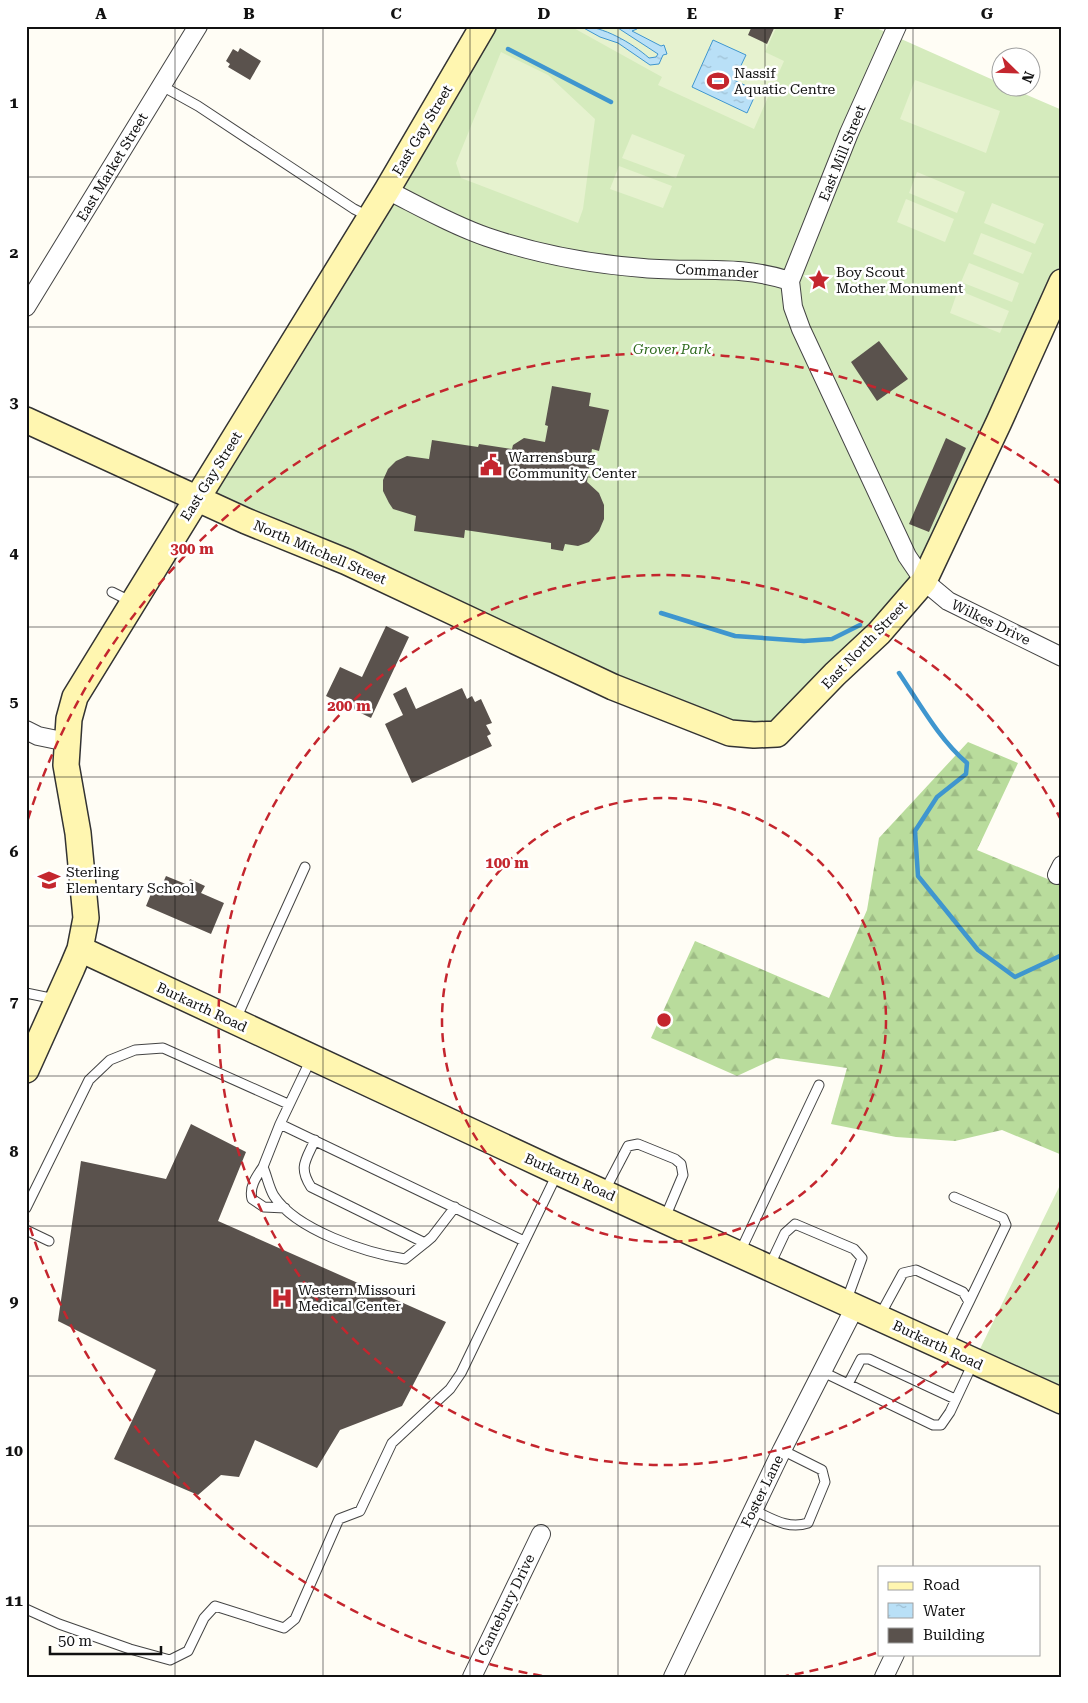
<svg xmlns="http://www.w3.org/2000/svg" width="1088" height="1703" font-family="'Roboto Serif',serif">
<defs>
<pattern id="forest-firs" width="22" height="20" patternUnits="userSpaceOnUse" patternTransform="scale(1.25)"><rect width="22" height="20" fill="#b9dc9c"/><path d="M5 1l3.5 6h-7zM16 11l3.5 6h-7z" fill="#9ebc85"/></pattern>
<pattern id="water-ripples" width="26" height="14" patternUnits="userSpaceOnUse" patternTransform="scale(1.25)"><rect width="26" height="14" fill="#b9e0f7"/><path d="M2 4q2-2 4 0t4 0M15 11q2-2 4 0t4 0" fill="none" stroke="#9ebfd3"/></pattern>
</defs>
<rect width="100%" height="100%" fill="#fffdf5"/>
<path fill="#d5ebbd" d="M497 26H872L1000 83V88H1011L1062 110V260L924 581 800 711 754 735 197 498 387 190Z
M1062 1181V1389L979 1351Z"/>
<path fill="url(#forest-firs)" d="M968 742 1018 763 977 850 1062 885V1155L1002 1130 955 1141 896 1137 831 1124 847 1068 776 1058 737 1076 651 1038 695 941 829 998 867 910 879 838Z"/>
<path fill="#e6f2cf" d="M570 26H777L765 52 784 61 754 129 658 85 662 77Z
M501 52 548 75 595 119 583 209 578 223 461 178 456 163Z
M915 80 1000 111 986 153 900 119Z
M632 134 685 155 676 178 622 158Z
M619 166 672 186 663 208 610 189Z
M917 172 965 192 957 213 909 193Z
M906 199 954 219 945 242 897 222Z
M992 203 1044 224 1035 244 984 223Z
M981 233 1032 253 1023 274 973 254Z
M969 263 1019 283 1012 302 961 282Z
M958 290 1009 311 1000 333 950 313Z"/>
<path fill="url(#water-ripples)" stroke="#3f96cf" d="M580 26C603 26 632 43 649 58L656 57 658 54 618 28 606 26H626L630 29 631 26H634L637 29 632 31 661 46 664 45 667 54 663 55 659 64 650 65 618 43 600 37Z
M713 40 746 55 734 80 757 91 747 113 692 87Z"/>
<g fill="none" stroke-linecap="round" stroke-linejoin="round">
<path stroke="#3f96cf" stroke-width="4.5" d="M508 49 611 102
M661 613 735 636 804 641 832 639 860 625
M899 673C920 704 939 739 967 763L966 774 937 797 915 831 918 876 978 950 1015 977 1062 955"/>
</g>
<path fill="#5a524d" d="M752 26H775L767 44 748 35Z
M240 48 261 61 250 80 228 67 230 64 226 61 233 49 238 52Z
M879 341 908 379 877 401 851 362Z
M552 386 591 393 589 406 609 410 599 451 592 449 587 482 599 493 604 505V519L599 531 589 542 578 546 565 544 563 551 551 549V543L465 530 464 538 414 531 416 516 393 509 389 503 383 491V480L388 469 396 461 407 456 429 459 432 440 478 447 479 444 512 449 513 445 524 438 545 442 548 426 545 425Z
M946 438 966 448 929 532 909 524Z
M386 626 409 637 371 718 326 696 340 667 362 677Z
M406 687 416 709 462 688 467 699 472 696 475 702 481 699 492 723 486 725 491 734 487 736 492 746 412 783 385 724 403 715 393 694Z
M166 876 188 885 190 879 205 886 201 893 224 903 211 934 146 906 153 889 159 892Z
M191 1124 246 1152 218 1221 446 1322 402 1406 340 1430 317 1468 255 1440 239 1477 221 1475 198 1495 114 1459 156 1370 58 1321 81 1161 166 1179Z"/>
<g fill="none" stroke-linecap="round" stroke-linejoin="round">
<g stroke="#444" stroke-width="11">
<path id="lane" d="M162 86 198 106 354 209 370 217
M112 592 132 602
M26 993 55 999
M236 1019 305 867
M311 1059 280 1124 524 1241
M280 1124 263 1167C267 1176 269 1188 274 1196 296 1230 366 1253 405 1259L425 1243
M315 1140C306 1160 298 1167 311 1187L425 1243 432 1237 455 1207
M263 1167C256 1177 249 1187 252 1199L264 1207 285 1208
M604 1192 628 1146 638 1144 675 1159 681 1164 683 1175 664 1220
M954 1197 1003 1218 1006 1225 969 1302
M26 1208 89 1080 110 1060 135 1050 163 1048 288 1104
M26 1230 49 1241
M739 1254 819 1085
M769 1267 785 1233 795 1224 854 1249 862 1258 846 1302
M879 1317 903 1273 916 1270 963 1292 969 1302 947 1347
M823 1372 933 1425H941L950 1412 973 1363
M848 1384 861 1359H869L955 1399
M753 1510C771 1518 788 1530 808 1523L825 1482 822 1470 782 1450
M26 1609 59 1624 130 1649 170 1660 188 1651 204 1618 215 1606 284 1628 295 1619 339 1519 360 1511 392 1443 450 1389 461 1373 558 1172"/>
</g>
<g stroke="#444" stroke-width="20">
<path id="street" d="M897 26 849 133 790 281 793 307 801 329 907 556 924 581 948 601 1062 657
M387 190C419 206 452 225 487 237 537 254 590 264 643 268 695 273 738 264 790 281
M26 307 198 26
M26 730 38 736 67 742
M1057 875 1062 865
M472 1677 541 1534
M673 1677 782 1450 855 1307
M884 1677 895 1654"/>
</g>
<g stroke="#333" stroke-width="28">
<path id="secondary" d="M26 420 246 521 347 562 613 687 730 733 754 735 777 734 835 674 879 633 924 581 999 422 1062 282
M80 949 558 1172 1062 1401
M26 1070 72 968 80 949 86 918 78 833 66 765 69 719 75 697 387 190 483 26"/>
</g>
<use href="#lane" stroke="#fff" stroke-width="9"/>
<use href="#street" stroke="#fff" stroke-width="18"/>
<use href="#secondary" stroke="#fff6b0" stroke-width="25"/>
</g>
<path fill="none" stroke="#111" stroke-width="1" stroke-opacity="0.55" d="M175 26V1677M323 26V1677M470 26V1677M618 26V1677M765 26V1677M913 26V1567M26 177H1062M26 327H1062M26 477H1062M26 627H1062M26 777H1062M26 926H1062M26 1076H1062M26 1226H1062M26 1376H1062M26 1526H1062M913 1654V1677"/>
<g fill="none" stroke="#c4262e" stroke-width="2.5" stroke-dasharray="9 6">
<circle cx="664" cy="1020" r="222"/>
<path d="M1060 1222A445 445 0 1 1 1060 818"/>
<path d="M876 1653A667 667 0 0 1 786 1676M542 1676A667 667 0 0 1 28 1221M28 819A667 667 0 0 1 1061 484"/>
</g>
<defs>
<g id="stadium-bare" transform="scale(1.725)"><path d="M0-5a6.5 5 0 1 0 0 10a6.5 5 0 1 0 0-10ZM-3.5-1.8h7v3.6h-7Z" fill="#c4262e" stroke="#fff" stroke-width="2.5" paint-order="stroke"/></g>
<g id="sight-bare" transform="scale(1.725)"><path d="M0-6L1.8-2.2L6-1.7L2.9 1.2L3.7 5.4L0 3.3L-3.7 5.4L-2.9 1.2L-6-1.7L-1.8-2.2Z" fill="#c4262e" stroke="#fff" stroke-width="2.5" paint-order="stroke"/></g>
<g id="civic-bare" transform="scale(1.725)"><path d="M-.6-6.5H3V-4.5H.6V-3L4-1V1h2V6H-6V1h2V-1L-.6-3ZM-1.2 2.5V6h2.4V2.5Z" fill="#c4262e" stroke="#fff" stroke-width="2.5" paint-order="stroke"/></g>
<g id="school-bare" transform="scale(1.725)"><path d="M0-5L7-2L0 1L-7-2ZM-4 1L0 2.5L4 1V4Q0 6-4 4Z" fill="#c4262e" stroke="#fff" stroke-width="2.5" paint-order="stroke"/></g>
<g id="hospital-bare" transform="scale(1.725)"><path d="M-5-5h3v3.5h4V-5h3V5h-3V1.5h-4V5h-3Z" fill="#c4262e" stroke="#fff" stroke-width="2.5" paint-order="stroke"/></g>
</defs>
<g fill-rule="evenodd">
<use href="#stadium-bare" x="718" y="81"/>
<use href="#sight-bare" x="819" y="280"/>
<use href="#civic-bare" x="491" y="465"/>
<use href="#school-bare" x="49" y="880"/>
<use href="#hospital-bare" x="282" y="1298"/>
</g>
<g text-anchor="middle" stroke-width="5" stroke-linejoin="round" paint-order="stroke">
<g font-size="14" fill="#111" stroke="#fff" text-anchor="start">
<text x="734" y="78">Nassif<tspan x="734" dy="16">Aquatic Centre</tspan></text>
<text x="836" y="277">Boy Scout<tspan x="836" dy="16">Mother Monument</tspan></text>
<text x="508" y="462">Warrensburg<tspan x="508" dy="16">Community Center</tspan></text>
<text x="66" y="877">Sterling<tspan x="66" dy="16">Elementary School</tspan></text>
<text x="298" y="1295">Western Missouri<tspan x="298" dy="16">Medical Center</tspan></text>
</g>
<g font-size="14" fill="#111" stroke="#fff">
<text transform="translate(422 130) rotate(-59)" y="5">East Gay Street</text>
<text transform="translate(842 153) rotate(-68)" y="5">East Mill Street</text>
<text transform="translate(112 167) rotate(-59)" y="5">East Market Street</text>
<text transform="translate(717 271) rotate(3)" y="5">Commander</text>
<text transform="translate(211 476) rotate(-58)" y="5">East Gay Street</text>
<text transform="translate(320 552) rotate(23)" y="5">North Mitchell Street</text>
<text transform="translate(991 622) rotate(26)" y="5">Wilkes Drive</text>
<text transform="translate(864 645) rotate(-46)" y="5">East North Street</text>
<text transform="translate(202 1007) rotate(25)" y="5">Burkarth Road</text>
<text transform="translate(570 1177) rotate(24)" y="5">Burkarth Road</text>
<text transform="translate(938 1345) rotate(25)" y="5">Burkarth Road</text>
<text transform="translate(762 1491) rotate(-64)" y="5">Foster Lane</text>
<text transform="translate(506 1605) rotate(-64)" y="5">Cantebury Drive</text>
</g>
<g font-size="14" font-style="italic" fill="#2f6b1f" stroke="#fff">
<text x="672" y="354">Grover Park</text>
</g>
</g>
<circle cx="664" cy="1020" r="8" fill="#c4262e" stroke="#fff" stroke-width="2.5"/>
<g font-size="15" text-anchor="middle" font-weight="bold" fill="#c4262e" stroke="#fff" stroke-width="5" stroke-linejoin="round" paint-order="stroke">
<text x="192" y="554">300 m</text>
<text x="349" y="711">200 m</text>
<text x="507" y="868">100 m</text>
</g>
<rect width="1088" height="1703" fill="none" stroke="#ffffff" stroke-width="55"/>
<rect x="878" y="1566" width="162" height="90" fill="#ffffff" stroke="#a0a0a0"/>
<rect x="888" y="1582" width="25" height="8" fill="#fff6b0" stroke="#a0a0a0"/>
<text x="923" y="1590" font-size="15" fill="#111111">Road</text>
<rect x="888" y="1603" width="25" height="15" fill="url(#water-ripples)" stroke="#a0a0a0"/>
<text x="923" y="1616" font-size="15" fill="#111111">Water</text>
<rect x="888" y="1628" width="25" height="15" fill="#5a524d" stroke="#a0a0a0"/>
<text x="923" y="1640" font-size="15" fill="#111111">Building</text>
<g transform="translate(1016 72) rotate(113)"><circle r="24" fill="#ffffff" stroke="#a0a0a0"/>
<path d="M0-4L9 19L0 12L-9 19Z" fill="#c4262e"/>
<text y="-8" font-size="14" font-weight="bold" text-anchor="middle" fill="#111111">N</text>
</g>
<path d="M50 1646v8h111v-8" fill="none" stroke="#111111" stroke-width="2.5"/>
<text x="58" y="1646" font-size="15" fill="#111111" stroke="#ffffff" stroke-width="4" paint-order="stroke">50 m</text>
<rect x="28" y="28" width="1032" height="1648" fill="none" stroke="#111" stroke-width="2"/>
<g font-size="16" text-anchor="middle" font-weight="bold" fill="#111">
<text x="101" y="19">A</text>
<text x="249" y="19">B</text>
<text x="396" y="19">C</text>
<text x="544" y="19">D</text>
<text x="692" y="19">E</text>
<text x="839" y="19">F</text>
<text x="987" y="19">G</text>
<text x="14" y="108">1</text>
<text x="14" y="258">2</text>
<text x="14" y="408">3</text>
<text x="14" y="558">4</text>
<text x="14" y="707">5</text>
<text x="14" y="857">6</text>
<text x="14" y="1007">7</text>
<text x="14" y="1157">8</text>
<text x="14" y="1307">9</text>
<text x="14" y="1456">10</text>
<text x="14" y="1606">11</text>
</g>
</svg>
